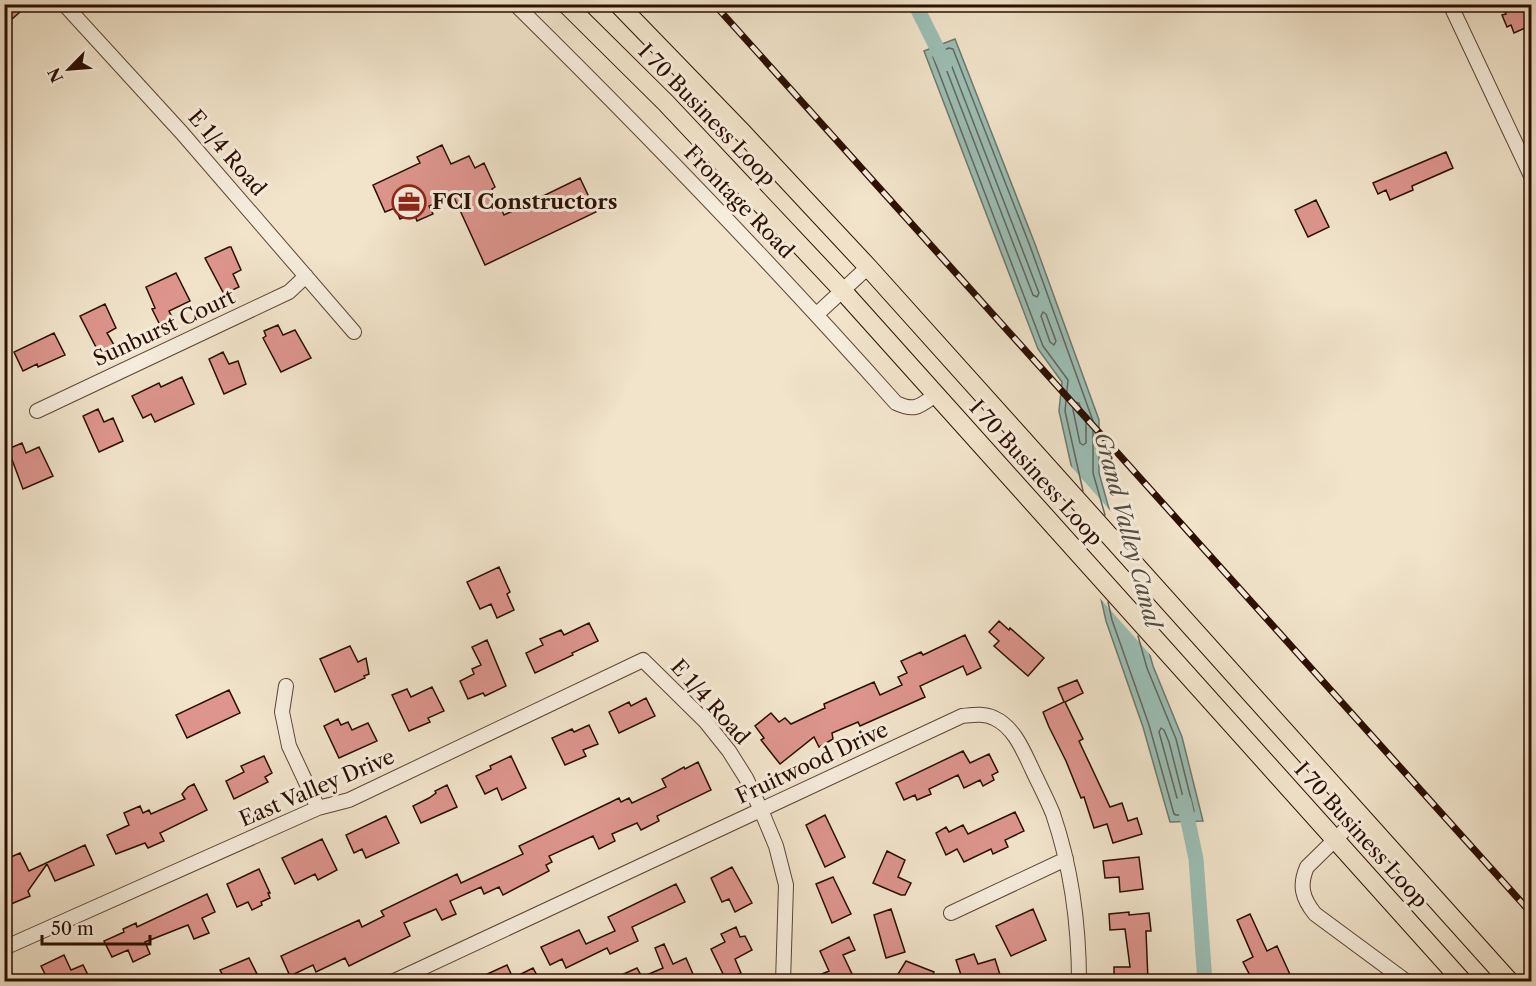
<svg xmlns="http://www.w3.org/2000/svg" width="1536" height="986" font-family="'Libre Caslon Text',serif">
<rect width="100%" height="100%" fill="#f1e4cb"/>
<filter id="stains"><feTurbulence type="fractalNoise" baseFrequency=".00333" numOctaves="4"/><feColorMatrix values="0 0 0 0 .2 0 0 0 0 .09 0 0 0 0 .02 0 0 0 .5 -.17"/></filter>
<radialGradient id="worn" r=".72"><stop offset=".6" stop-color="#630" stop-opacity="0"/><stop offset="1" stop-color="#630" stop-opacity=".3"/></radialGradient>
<path fill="#9bbfb6" stroke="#6e786e" stroke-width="1.5" d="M955 39 1035 244 1099 420V473L1153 666 1182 737 1203 821 1170 822 1143 727 1106 621 1059 411 1062 382 1038 349 924 51Z"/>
<path fill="#f1e4cb" d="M1068 463 1114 515 1154 659 1097 595Z"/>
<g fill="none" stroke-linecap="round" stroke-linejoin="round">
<path stroke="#63665c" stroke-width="1.5" d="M945 57 949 59 1039 293 1037 297 1033 295 943 61Z
M1043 312 1046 314 1056 341 1054 345 1050 342 1041 316Z
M1074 402 1079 403 1086 423V443L1083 445 1080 443 1073 410Z
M1083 491 1065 411 1068 380 1043 346 933 57 935 54 949 48 953 49 1030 246 1093 421V473L1105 515
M1108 602 1112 620 1149 725 1174 814 1176 815H1192L1194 811 1176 739 1147 668 1138 636
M1161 728 1164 730 1169 742 1183 797 1181 800 1177 798 1159 732Z"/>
<path stroke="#9bbfb6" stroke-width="15" d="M915 4 945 64
M1184 802 1196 859 1205 982"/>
</g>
<path fill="#dd958d" stroke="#2b0e01" stroke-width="1.5" d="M4 4H13L20 12 4 26Z
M1502 4H1532V25L1514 33 1511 25 1507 27 1502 15 1506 14Z
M442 145 451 164 469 156 475 168 484 163 495 187 492 189 504 215 580 178 596 212 485 265 453 195 429 206 433 214 417 221 414 213 400 219 395 208 385 212 373 185 420 163 417 157Z
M1446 152 1453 168 1412 186 1413 190 1390 200 1386 190 1378 194 1373 183Z
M1316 200 1329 227 1308 237 1295 210Z
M229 247H231L241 270 233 274 239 287 224 294 205 258Z
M176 273 190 301 169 311 173 319 160 325 152 309 155 308 146 287Z
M105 304 116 328 107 333 114 345 99 353 80 316Z
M278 325 283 335 295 330 311 358 281 372 263 338 266 336 264 331Z
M54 333 65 355 38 367 37 364 23 371 14 352Z
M223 352 229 364 238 361 246 384 224 394 209 359Z
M182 377 194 404 155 422 151 414 143 418 132 396 159 383 161 387Z
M98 409 104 422 113 418 123 441 99 452 83 416Z
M22 443 26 453 39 447 53 476 23 489 8 449Z
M499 567 510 592 507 594 514 610 497 618 491 604 480 609 467 582Z
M999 621 1009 630 1010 628 1044 658 1028 676 994 646 999 641 989 632Z
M589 623 598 641 572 653 573 655 535 673 526 653 543 645 540 639 561 630 564 635Z
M965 635 981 668 967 675 963 666 920 686 925 697 860 726 858 722 832 733 833 739 819 747 814 737 780 764 761 740 764 738 755 726 771 713 779 722 785 718 791 724 825 708 824 704 874 682 880 695 902 685 898 677 907 673 901 661 921 652 923 655Z
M487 640 506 686 485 696 483 693 468 699 460 681 474 674 472 669 481 665 472 647Z
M350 646 358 662 366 658 369 674 364 676 365 678 335 692 320 659Z
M1077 680 1083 693 1065 702 1083 739 1079 741 1110 807 1122 803 1128 821 1137 818 1142 834 1113 843 1107 824 1094 828 1084 797 1081 798 1066 761 1049 727 1043 712 1064 702 1058 688Z
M432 687 444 711 428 718 430 722 409 731 392 695 407 689 411 697Z
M229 690 240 713 187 738 176 715Z
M646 698 655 716 619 733 609 712 629 702 631 706Z
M338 719 341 725 348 722 352 730 368 723 377 741 339 758 324 726Z
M589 725 598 744 583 750 586 756 565 765 552 738 572 729 574 732Z
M963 751 970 763 989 754 998 772 992 775 994 780 983 786 980 780 964 788 958 775 929 789 931 794 917 800 915 795 904 800 896 783Z
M264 756 272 773 265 777 268 782 234 799 226 781 244 772 241 766Z
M511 756 526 788 502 800 497 788 485 794 476 776 491 769 490 766Z
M698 762 711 790 657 816 659 821 641 830 637 823 612 834 615 841 599 849 593 836 549 856 552 862 546 865 549 871 503 895 499 887 484 894 481 887 450 901 456 914 442 920 436 909 404 923 410 936 349 966 345 958 316 972 313 965 290 976 281 956 359 920 362 927 384 916 381 911 457 874 461 883 523 854 519 846 609 803 619 798 621 802 629 798 632 803 666 787 662 779 684 767 685 769Z
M194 784 207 810 160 833 164 841 148 848 145 843 116 854 107 835 129 825 124 813 140 806 143 813 149 810 151 814 185 799 182 794 188 787Z
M447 785 457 807 421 823 413 806 429 798 436 793 435 791Z
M1015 812 1024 831 1005 840 1008 847 993 854 991 849 964 862 957 849 946 855 936 833 946 827 949 832 963 825 968 834Z
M825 815 845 857 825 867 806 825Z
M386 816 399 843 366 858 362 849 354 853 346 835Z
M322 839 337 870 318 880 315 874 295 884 282 858Z
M85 845 94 865 55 881 47 864 28 891 30 896 11 904 4 890V860L20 853 29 871Z
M887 851 905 860 898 877 911 883 905 895H901L873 883Z
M1139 857 1143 889 1120 892 1119 877 1105 878 1103 861Z
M732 867 752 903 735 912 729 899 722 902 711 878Z
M259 869 270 893H268L270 898 261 902 262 905 252 910 248 902 237 907 227 884Z
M833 877 851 914 832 923 816 884Z
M676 884 685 902 632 927 638 941 610 954 607 948 566 968 562 959 550 965 541 947 579 930 586 944 615 931 608 917Z
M207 894 215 912 202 918 209 933 194 939 188 925 145 942 150 954 133 962 128 950 112 957 104 941 124 932 123 929 136 923 137 927Z
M891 909 905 952 886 958 874 915Z
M1033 909 1046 940 1011 956 996 926Z
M1129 912V915L1149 913 1151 931H1146L1148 981H1114V967H1130L1125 929 1110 930 1109 914Z
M1250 914 1267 951 1277 946 1293 981H1253L1243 962 1253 957 1237 920Z
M736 927 740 937 745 936 752 950 735 959 741 973 726 980 711 949 725 942 721 934Z
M849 937 855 950 843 955 853 976 842 981H805L829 971 820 951Z
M664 944 673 964 686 958 696 981H608L637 968 642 977 663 968 655 948Z
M974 954 978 964 995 959 1002 981H963L956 960Z
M64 955 71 970 83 965 91 981H46L48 980 41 966Z
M249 958 257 974 241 981H226L220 970Z
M906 961 934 972 930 981H904L906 977 898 974Z
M507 965 513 978 533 968 540 981H472Z"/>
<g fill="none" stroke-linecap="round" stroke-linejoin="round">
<g stroke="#5c4434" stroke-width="16">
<path id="minor" d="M64 4 182 133 354 332
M515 4C646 133 774 266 896 403 915 412 920 406 935 395
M1450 4 1532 178
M817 314 868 267
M37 411 289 292 306 276
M286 686 282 712 289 746 318 808
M1361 814 1307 867C1299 885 1302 898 1315 914L1407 982
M951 913 1066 859
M4 948 318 808 349 800 643 660 705 721 729 751 746 778 761 810 776 846 786 885 783 982
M392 982 962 716C973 715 984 713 994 718 1014 727 1023 750 1032 769 1039 784 1047 799 1053 814 1071 867 1079 926 1079 982"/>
</g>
<g stroke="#2b0e01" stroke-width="20">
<path id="major" d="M566 4 666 103 842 290 1463 982
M618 4 742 132 868 267 1510 982"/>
</g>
<use href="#minor" stroke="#f6eddd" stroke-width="14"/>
<use href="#major" stroke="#f1e4cb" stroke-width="18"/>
<g stroke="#2b0e01" stroke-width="7">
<path id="rail" d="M714 4 1532 914"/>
</g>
<use href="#rail" stroke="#f6eddd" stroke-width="4.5" stroke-dasharray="14" stroke-linecap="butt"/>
</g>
<defs>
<g id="office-ring" transform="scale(1.725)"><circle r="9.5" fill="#f6eddd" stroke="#8f2418" stroke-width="1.5"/><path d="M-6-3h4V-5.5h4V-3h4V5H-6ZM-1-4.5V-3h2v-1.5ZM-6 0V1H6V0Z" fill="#8f2418"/></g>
</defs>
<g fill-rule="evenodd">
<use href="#office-ring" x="409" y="202"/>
</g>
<g text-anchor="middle" stroke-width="6" stroke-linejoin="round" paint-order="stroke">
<g font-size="21" fill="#2b0e01" stroke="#f6eddd">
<text transform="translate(707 115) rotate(46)" y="7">I 70 Business Loop</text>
<text transform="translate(227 153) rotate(49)" y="7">E 1/4 Road</text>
<text transform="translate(739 202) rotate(46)" y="7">Frontage Road</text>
<text transform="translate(164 328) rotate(-25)" y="7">Sunburst Court</text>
<text transform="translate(1036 473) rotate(48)" y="7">I 70 Business Loop</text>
<text transform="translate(710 702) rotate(48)" y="7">E 1/4 Road</text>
<text transform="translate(812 763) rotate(-25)" y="7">Fruitwood Drive</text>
<text transform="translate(317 788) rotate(-23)" y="7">East Valley Drive</text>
<text transform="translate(1361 835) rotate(48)" y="7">I 70 Business Loop</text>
</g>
<g font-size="21" font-weight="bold" fill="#2b0e01" stroke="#f6eddd" text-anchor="start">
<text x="432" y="209">FCI Constructors</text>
</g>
<g font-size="22" font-style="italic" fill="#524c40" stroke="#f6eddd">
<text transform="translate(1128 530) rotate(75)" y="8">Grand Valley Canal</text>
</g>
</g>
<rect width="1536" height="986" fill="none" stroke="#f1e4cb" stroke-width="24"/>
<rect x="6" y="6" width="1524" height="974" fill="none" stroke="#2b0e01" stroke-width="3"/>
<rect x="12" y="12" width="1512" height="962" fill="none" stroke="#2b0e01" stroke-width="1.5"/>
<g transform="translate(69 69) rotate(245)" stroke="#f6eddd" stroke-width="4.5" paint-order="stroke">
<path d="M0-4.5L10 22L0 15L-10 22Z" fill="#2b0e01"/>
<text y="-9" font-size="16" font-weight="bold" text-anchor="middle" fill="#2b0e01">N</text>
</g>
<path d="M42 935v9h108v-9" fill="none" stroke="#2b0e01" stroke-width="3"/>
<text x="51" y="935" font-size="18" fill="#2b0e01" stroke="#f6eddd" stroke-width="4.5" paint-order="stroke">50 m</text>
<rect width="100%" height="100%" filter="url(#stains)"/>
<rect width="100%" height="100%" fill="url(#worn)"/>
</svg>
